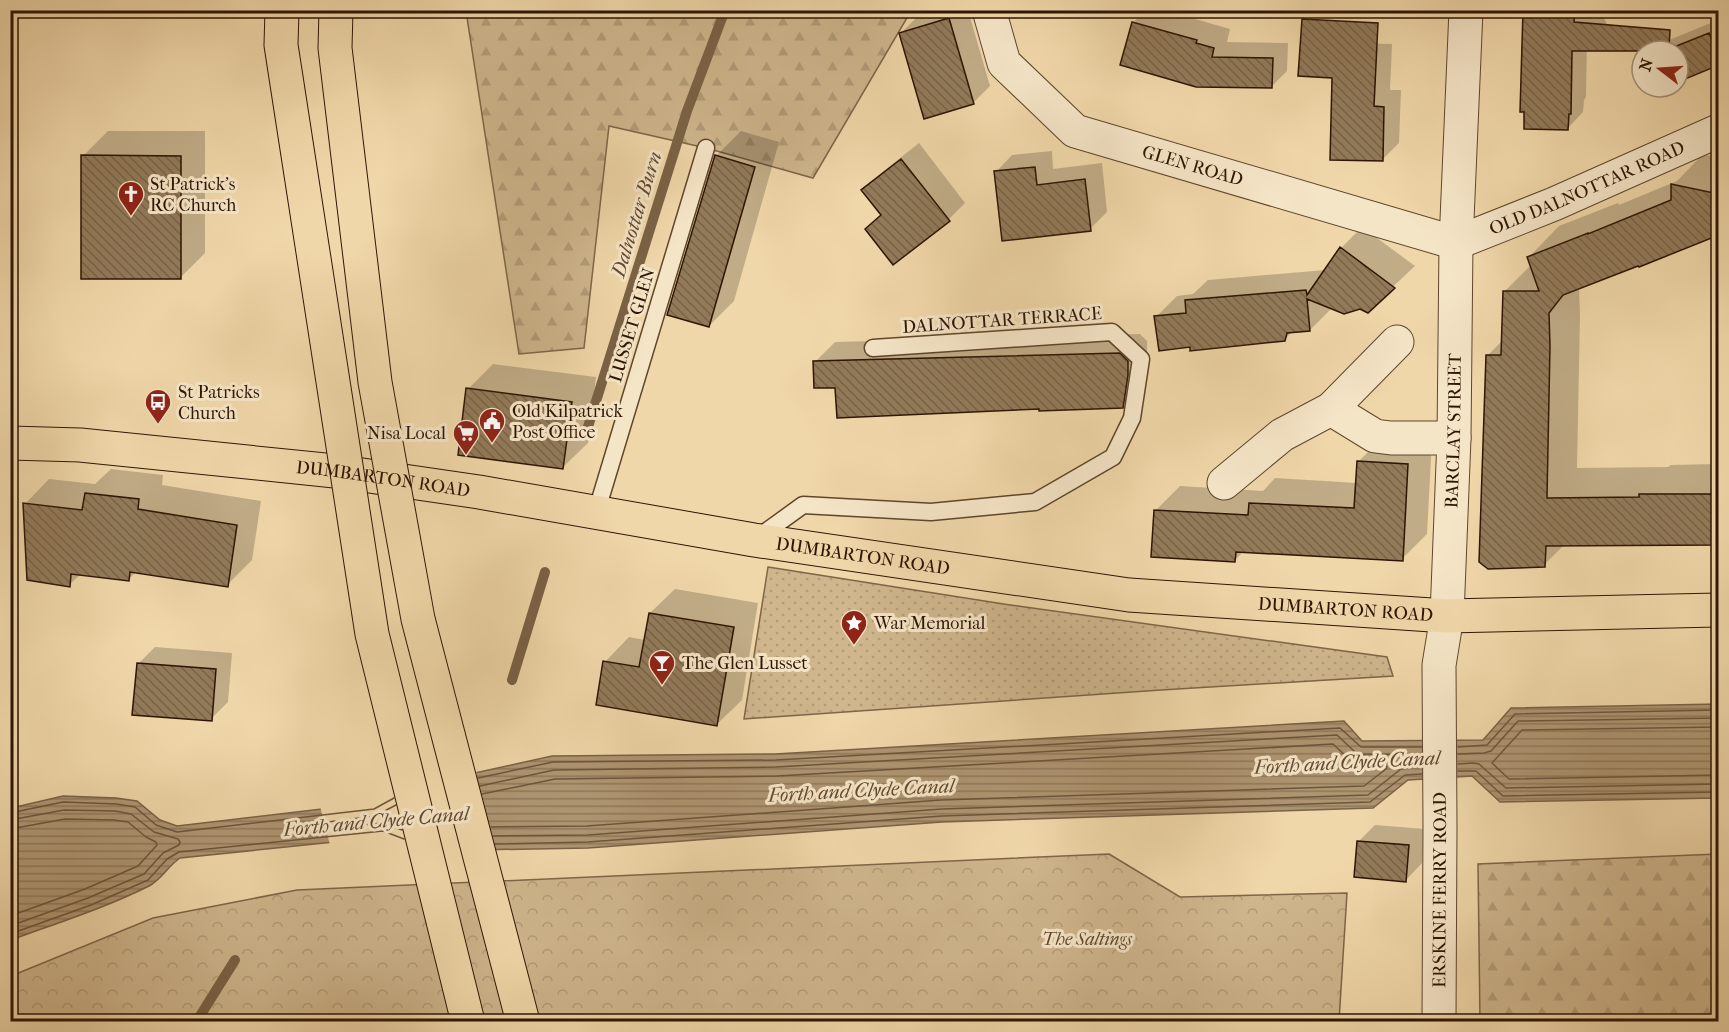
<svg xmlns="http://www.w3.org/2000/svg" width="1729" height="1032" font-family="'IM FELL French Canon',serif">
<defs>
<pattern id="grass-dots" width="8" height="8" patternUnits="userSpaceOnUse" patternTransform="scale(1.5)"><rect width="8" height="8" fill="#cfb68d"/><path d="M2 2h.1M6 6h.1" fill="none" stroke="#b29c78" stroke-width="1.8" stroke-linecap="round"/></pattern>
<pattern id="forest-firs" width="22" height="20" patternUnits="userSpaceOnUse" patternTransform="scale(1.5)"><rect width="22" height="20" fill="#cfb68d"/><path d="M5 1l3.5 6h-7zM16 11l3.5 6h-7z" fill="#b29c78"/></pattern>
<pattern id="park-crowns" width="20" height="18" patternUnits="userSpaceOnUse" patternTransform="scale(1.5)"><rect width="20" height="18" fill="#cfb68d"/><path d="M2 6a3 3 0 1 1 6 0M12 15a3 3 0 1 1 6 0" fill="none" stroke="#b29c78"/></pattern>
<pattern id="water-rules" width="6" height="5" patternUnits="userSpaceOnUse" patternTransform="scale(1.5)"><rect width="6" height="5" fill="#ae9571"/><path d="M0 2.5h6" fill="none" stroke="#8e785b"/></pattern>
<pattern id="building-back-hatch" width="6" height="6" patternUnits="userSpaceOnUse" patternTransform="scale(1.5)"><rect width="6" height="6" fill="#927a59"/><path d="M-1 5l2 2M0 0l6 6M5-1l2 2" fill="none" stroke="#786347"/></pattern>
</defs>
<rect width="100%" height="100%" fill="#f0d7a9"/>
<filter id="stains"><feTurbulence type="fractalNoise" baseFrequency=".00333" numOctaves="4"/><feColorMatrix values="0 0 0 0 .2 0 0 0 0 .09 0 0 0 0 .02 0 0 0 .5 -.17"/></filter>
<radialGradient id="worn" r=".72"><stop offset=".6" stop-color="#630" stop-opacity="0"/><stop offset="1" stop-color="#630" stop-opacity=".3"/></radialGradient>
<path fill="url(#grass-dots)" stroke="#7e6648" stroke-width="1.5" d="M768 567 1010 605 1387 657 1393 676 1161 690 744 719Z"/>
<path fill="url(#forest-firs)" stroke="#7e6648" stroke-width="1.5" d="M466 11H911L813 178 706 148 609 126 584 348 519 354Z
M1718 854V1021H1480L1478 864Z"/>
<path fill="url(#park-crowns)" stroke="#7e6648" stroke-width="1.5" d="M1109 854 1180 897 1347 893 1339 1021 11 1022V976L153 918 297 890Z"/>
<path fill="url(#water-rules)" stroke="#7a6245" stroke-width="1.5" d="M1718 704V798L1500 802 1472 776 1408 780 1373 808 942 822 588 848 416 851 383 837 180 858C168 866 161 880 149 886 105 908 57 923 11 940V808L63 796 116 798 137 801 160 820 177 826 373 803 393 791 552 756 775 754 1344 721 1362 741 1483 740 1511 708Z"/>
<path fill="#f0d7a9" d="M476 770 486 831 492 853 415 854 383 840 330 845 320 806 372 800 392 788Z"/>
<path fill="#0003" d="M938 10H968L990 86 973 103 901 33 918 16Z
M1145 10H1164L1230 29 1227 42 1288 43 1287 71 1271 87 1133 23Z
M1525 10H1600L1608 26 1587 41 1586 97 1584 100 1583 112 1568 128Z
M1718 20V64L1678 80V51H1649L1652 47Z
M1351 43 1392 44 1390 90H1401L1399 143 1382 160Z
M1642 58V81L1635 64Z
M1645 87H1661L1647 93Z
M108 131H205V253L181 277 83 156Z
M741 131 779 142 734 301 709 326 716 156Z
M919 143 965 203 949 219 867 229 882 214 863 191 880 174Z
M1052 151 1053 169 1102 163 1107 212 1090 229 996 172 1012 155Z
M1703 154 1718 158V233L1579 288 1580 315 1577 468 1668 467 1671 465 1718 464V544H1565L1544 565 1488 355 1503 340 1504 292 1531 265 1529 257 1559 226 1618 203 1619 205 1677 181Z
M1362 227 1415 266 1367 311 1360 307 1332 308 1310 330 1293 331 1284 340 1191 345 1156 317 1177 296 1193 294 1208 280 1325 270 1341 248Z
M1140 334 1147 341V354L1142 387 1122 407 1041 408 837 386 815 362 835 342Z
M493 364 596 377 588 443 563 467 468 389Z
M1383 437 1432 440 1427 534 1402 559 1244 551 1235 560 1155 511 1180 486 1263 491 1275 478 1357 483 1358 462Z
M111 469 163 475 162 485 261 501 252 560 227 585 137 571 129 579 81 574 69 585 25 504 49 479 95 484Z
M675 589 758 603 742 700 717 724 605 662 629 637 645 640 650 613Z
M155 647 232 653 228 702 211 719 138 664Z
M1375 825 1425 829 1422 863 1406 880 1358 842Z"/>
<g fill="none" stroke-linecap="round" stroke-linejoin="round">
<path stroke="#6e553a" stroke-width="1.5" d="M1718 727 1522 730 1492 763 1509 779 1718 775
M1458 747 1487 745 1515 714 1718 710
M1458 754 1484 753 1491 751 1518 721 1718 718
M1458 764 1473 763 1479 764 1506 788 1718 784
M1458 771H1476L1503 796 1718 792
M478 778 553 762 776 760 1340 728 1361 747H1422
M480 786 554 770 776 767 1337 735 1354 751 1359 754 1422 755
M482 794 555 779 777 776 1333 744 1348 758 1354 762 1385 764 1387 767 1386 769 1364 786 941 800 587 826 491 827
M396 805 375 816 304 825 301 829 305 831 382 823 402 830
M10 813 63 802 116 804 135 807 156 825 177 832 374 809 394 798
M10 820 64 810 115 811 131 814 154 832 178 839 180 842 179 845 163 853 144 874 88 898 10 926
M10 829 65 819 114 820 128 822 146 837 156 842 157 845 138 866 85 889 10 916
M493 836 588 835 942 809 1368 795 1401 769 1422 766
M495 844 588 842 942 816 1370 802 1405 775 1422 774
M10 934 91 905 148 880 167 859 179 852 383 831 404 839"/>
<path stroke="#7a6245" stroke-width="10" d="M587 430 687 111 725 10
M512 680 545 572
M194 1022 200 1016 235 960"/>
</g>
<path fill="url(#building-back-hatch)" stroke="#2d1503" stroke-width="1.5" d="M1523 10H1575L1574 22 1670 30 1669 49 1709 33 1719 56V65L1678 82V51H1572L1571 114H1569L1568 130 1524 129V112H1520Z
M949 18 974 104 924 119 899 33Z
M1302 19 1378 23 1374 106 1384 107 1383 161 1330 160 1332 78 1298 76Z
M1132 22 1197 40 1196 43 1214 48 1212 57 1273 58 1272 88 1196 87 1120 65Z
M81 155 181 156V279H81Z
M715 155 755 167 709 327 667 315Z
M901 159 950 221 893 265 865 229 881 215 861 190Z
M1035 167 1037 185 1085 179 1091 231 1002 241 994 171Z
M1671 184 1719 194V235L1639 267 1638 266 1563 295 1549 313 1550 346 1547 498 1639 497V494H1713V545L1546 546 1545 567 1488 569 1479 562 1486 355H1501L1503 291H1539L1527 257 1588 233V234L1671 200Z
M1340 247 1395 288 1368 313 1360 309 1344 314 1307 299 1310 331 1287 333 1285 341 1190 351V347L1159 351 1154 316 1186 313 1185 300 1306 290 1307 295Z
M1120 353 1128 361V375L1123 408 1039 411V409L837 418 835 388H814L813 361Z
M466 388 572 402 563 469 458 455Z
M1357 461 1408 464 1403 561 1236 552 1235 562 1151 557 1154 510 1248 515 1249 503 1354 508Z
M85 493 139 499 138 509 237 525 228 587 130 572 129 581 71 574 70 587 27 580 23 503 82 510Z
M649 613 734 627 717 726 596 705 603 661 639 667Z
M137 663 216 669 212 721 132 715Z
M1357 841 1409 845 1406 882 1354 877Z"/>
<g fill="none" stroke-linecap="round" stroke-linejoin="round">
<g stroke="#5e462c" stroke-width="19">
<path id="service" d="M596 513 706 148
M756 539 803 505 931 512 1035 502 1113 457 1132 418 1141 359 1112 332 873 348"/>
</g>
<g stroke="#5e462c" stroke-width="35">
<g id="minor">
<path id="s1" d="M989 10 1004 63 1075 131 1456 243"/>
<path id="s2" d="M1456 243 1554 204 1718 131"/>
<path d="M1331 409 1375 436 1391 438H1454"/>
<path d="M1224 483 1282 435 1331 409 1397 342"/>
<path id="s3" d="M1439 1022 1440 826 1439 665 1447 616 1454 438 1456 243 1466 10"/>
</g>
</g>
<g stroke="#2d1503" stroke-width="35">
<g id="primary">
<path id="s4" d="M10 443 80 445 335 471 479 492 754 540 1129 595 1447 616 1718 610"/>
</g>
</g>
<use href="#service" stroke="#f5e5c7" stroke-width="16"/>
<use href="#minor" stroke="#f5e5c7" stroke-width="33"/>
<use href="#primary" stroke="#f0d7a9" stroke-width="33"/>
<g stroke="#2d1503" stroke-width="35" stroke-linecap="butt">
<path id="trunk-bridge" d="M282 10 281 45 372 634 468 1022
M336 10 335 48 375 382 418 619 523 1022"/>
</g>
<use href="#trunk-bridge" stroke="#f0d7a9" stroke-width="33"/>
</g>
<defs>
<g id="church-pin" transform="scale(1.35)"><path d="M0 17L-7.5 6A9.5 9.5 0 1 1 7.5 6Z" fill="#8f2418" stroke="#f5e5c7"/><path d="M-1.2-6h2.4v3.5h3.3v2.4h-3.3V6h-2.4V-.1h-3.3v-2.4h3.3Z" fill="#fff"/></g>
<g id="bus-pin" transform="scale(1.35)"><path d="M0 17L-7.5 6A9.5 9.5 0 1 1 7.5 6Z" fill="#8f2418" stroke="#f5e5c7"/><path d="M-5-6H5V4H4V6H2V4H-2V6H-4V4H-5ZM-3.5-4V0h7V-4ZM-3.5 1.2v1.5H-2V1.2ZM2 1.2v1.5H3.5V1.2Z" fill="#fff"/></g>
<g id="civic-pin" transform="scale(1.35)"><path d="M0 17L-7.5 6A9.5 9.5 0 1 1 7.5 6Z" fill="#8f2418" stroke="#f5e5c7"/><path d="M-.6-6.5H3V-4.5H.6V-3L4-1V1h2V6H-6V1h2V-1L-.6-3ZM-1.2 2.5V6h2.4V2.5Z" fill="#fff"/></g>
<g id="supermarket-pin" transform="scale(1.35)"><path d="M0 17L-7.5 6A9.5 9.5 0 1 1 7.5 6Z" fill="#8f2418" stroke="#f5e5c7"/><path d="M-6-5.5h2.5l.6 2H6L4.5 2H-2.5L-4.4-4H-6ZM-1.5 3.2a1.3 1.3 0 1 0 .1 0ZM3 3.2a1.3 1.3 0 1 0 .1 0Z" fill="#fff"/></g>
<g id="sight-pin" transform="scale(1.35)"><path d="M0 17L-7.5 6A9.5 9.5 0 1 1 7.5 6Z" fill="#8f2418" stroke="#f5e5c7"/><path d="M0-6L1.8-2.2L6-1.7L2.9 1.2L3.7 5.4L0 3.3L-3.7 5.4L-2.9 1.2L-6-1.7L-1.8-2.2Z" fill="#fff"/></g>
<g id="bar-pin" transform="scale(1.35)"><path d="M0 17L-7.5 6A9.5 9.5 0 1 1 7.5 6Z" fill="#8f2418" stroke="#f5e5c7"/><path d="M-6-5H6L.8 .8V4.5H3.5V6h-7V4.5H-.8V.8Z" fill="#fff"/></g>
</defs>
<g fill-rule="evenodd">
<use href="#church-pin" x="131" y="194"/>
<use href="#bus-pin" x="158" y="402"/>
<use href="#civic-pin" x="492" y="421"/>
<use href="#supermarket-pin" x="466" y="433"/>
<use href="#sight-pin" x="854" y="623"/>
<use href="#bar-pin" x="662" y="663"/>
</g>
<g text-anchor="middle" stroke-width="6" stroke-linejoin="round" paint-order="stroke">
<g font-size="18" fill="#2d1503" stroke="#f5e5c7">
<text dy="6" stroke="none"><textPath href="#s1" startOffset="276">GLEN ROAD</textPath></text>
<text dy="6" stroke="none"><textPath href="#s2" startOffset="142">OLD DALNOTTAR ROAD</textPath></text>
<text transform="translate(1002 320) rotate(-4)" y="6">DALNOTTAR TERRACE</text>
<text transform="translate(632 325) rotate(-73)" y="6">LUSSET GLEN</text>
<text dy="6" stroke="none"><textPath href="#s3" startOffset="592">BARCLAY STREET</textPath></text>
<text dy="6" stroke="none"><textPath href="#s4" startOffset="375">DUMBARTON ROAD</textPath></text>
<text dy="6" stroke="none"><textPath href="#s4" startOffset="861">DUMBARTON ROAD</textPath></text>
<text dy="6" stroke="none"><textPath href="#s4" startOffset="1347">DUMBARTON ROAD</textPath></text>
<text dy="6" stroke="none"><textPath href="#s3" startOffset="132">ERSKINE FERRY ROAD</textPath></text>
</g>
<g font-size="18" fill="#2d1503" stroke="#f5e5c7" text-anchor="start">
<text x="150" y="190">St Patrick's<tspan x="150" dy="21">RC Church</tspan></text>
<text x="178" y="398">St Patricks<tspan x="178" dy="21">Church</tspan></text>
<text x="512" y="417">Old Kilpatrick<tspan x="512" dy="21">Post Office</tspan></text>
<text x="446" y="439" text-anchor="end">Nisa Local</text>
<text x="874" y="629">War Memorial</text>
<text x="682" y="669">The Glen Lusset</text>
</g>
<g font-size="18" font-style="italic" fill="#5e452c" stroke="#f5e5c7">
<text x="1087" y="945">The Saltings</text>
</g>
<g font-size="20" font-style="italic" fill="#61482f" stroke="#f5e5c7">
<text transform="translate(636 214) rotate(-73)" y="7">Dalnottar Burn</text>
<text transform="translate(1347 762) rotate(-3)" y="7">Forth and Clyde Canal</text>
<text transform="translate(861 790) rotate(-3)" y="7">Forth and Clyde Canal</text>
<text transform="translate(376 821) rotate(-5)" y="7">Forth and Clyde Canal</text>
</g>
</g>
<rect width="1729" height="1032" fill="none" stroke="#f0d7a9" stroke-width="36"/>
<rect x="12" y="12" width="1705" height="1008" fill="none" stroke="#2d1503" stroke-width="3"/>
<rect x="18" y="18" width="1693" height="996" fill="none" stroke="#2d1503" stroke-width="1.5"/>
<g transform="translate(1660 69) rotate(287)"><circle r="28" fill="#f5e5c7" stroke="#a59279" stroke-width="1.5"/>
<path d="M0-4.5L10 22L0 15L-10 22Z" fill="#8f2418"/>
<text y="-9" font-size="16" font-weight="bold" text-anchor="middle" fill="#2d1503">N</text>
</g>
<rect width="100%" height="100%" filter="url(#stains)"/>
<rect width="100%" height="100%" fill="url(#worn)"/>
</svg>
